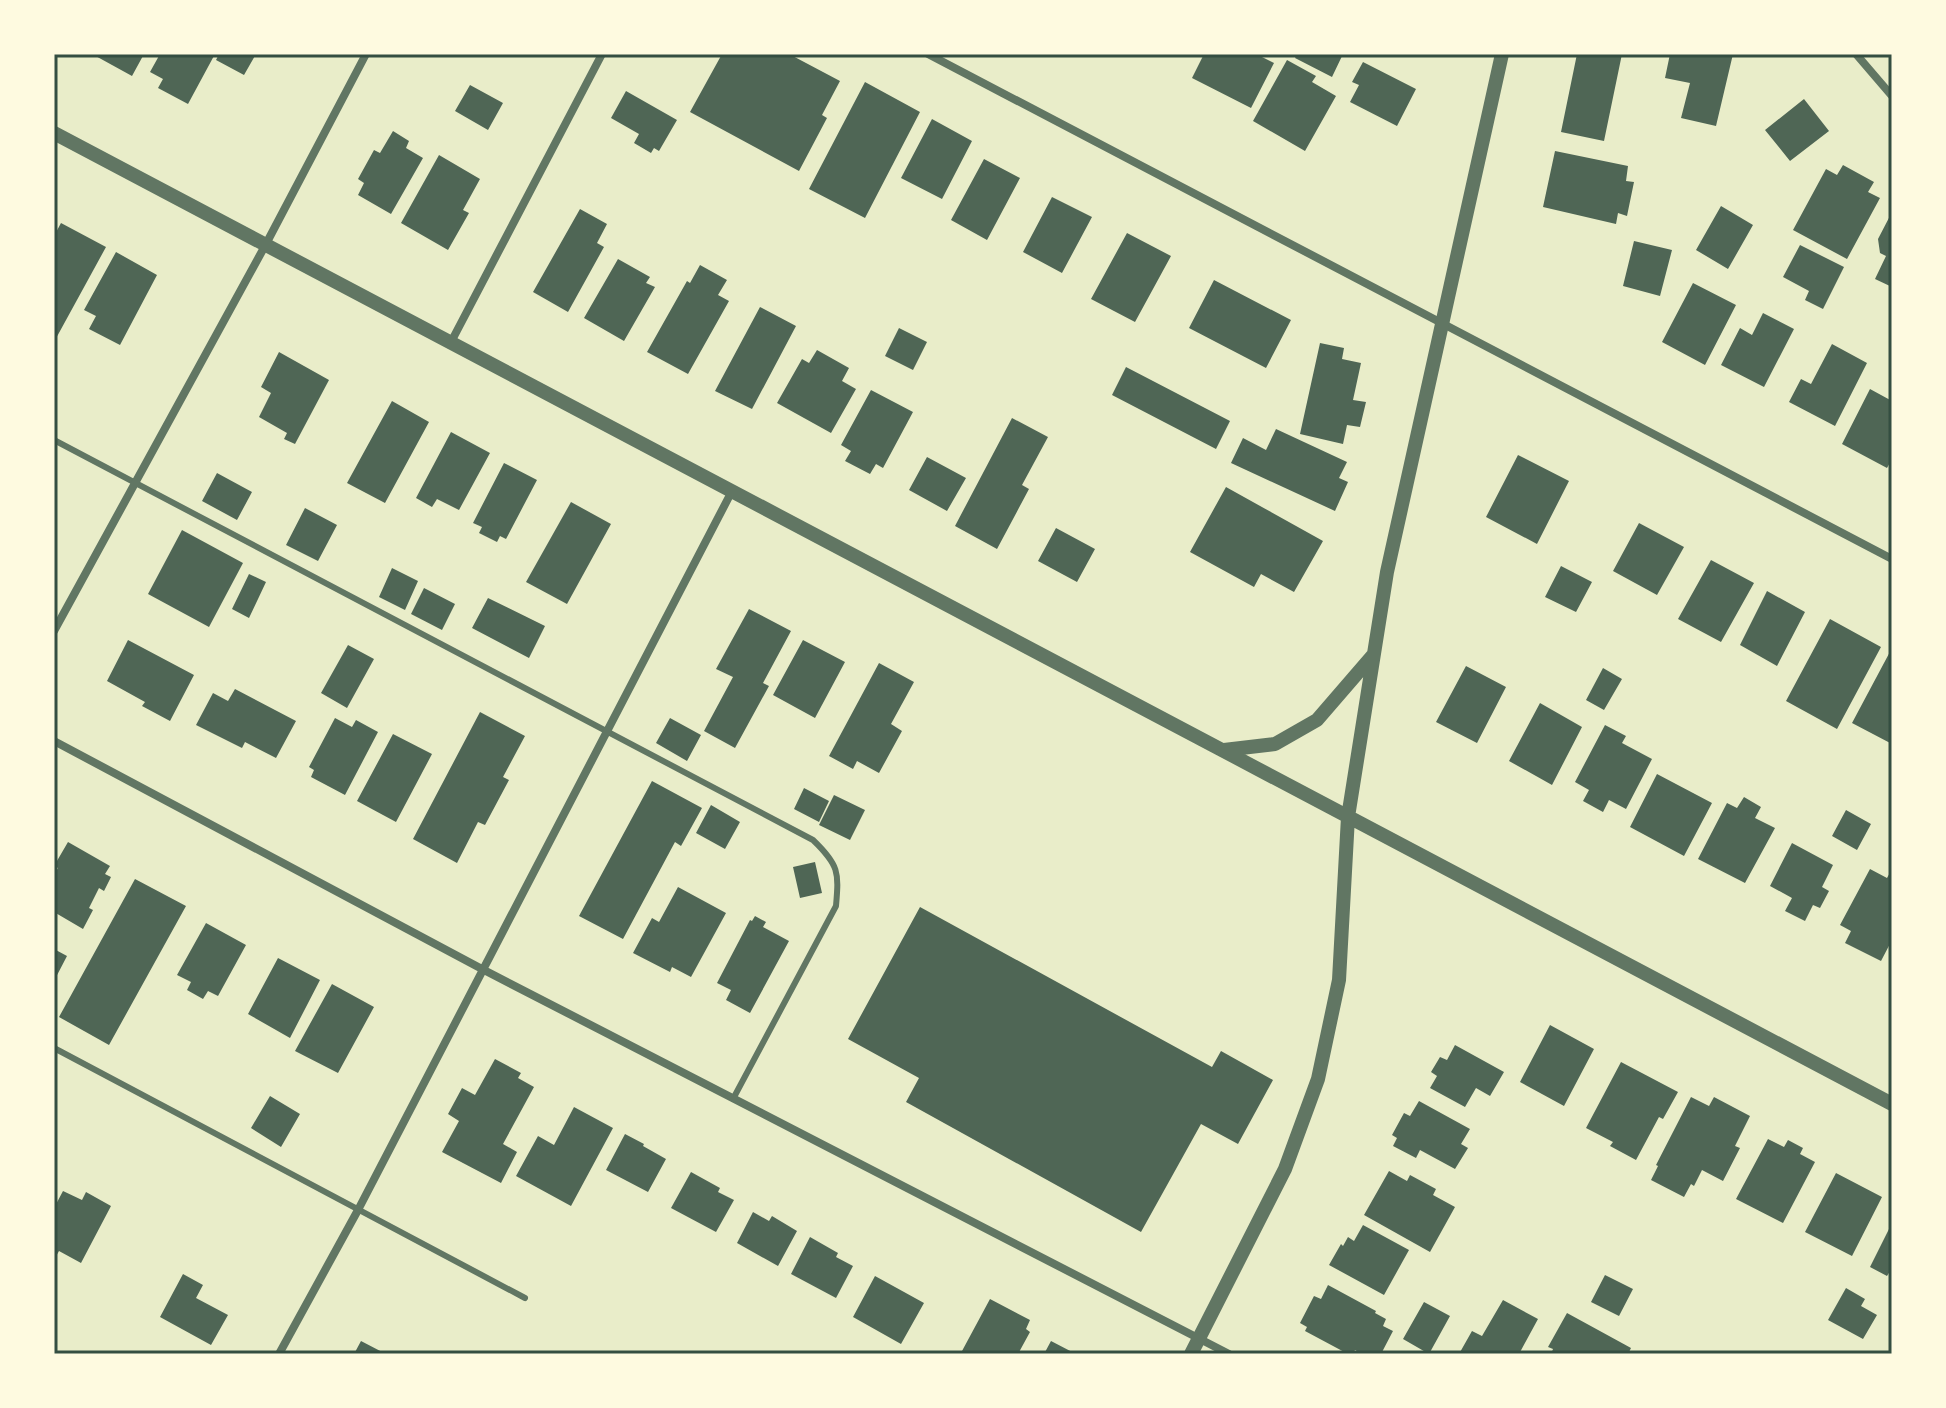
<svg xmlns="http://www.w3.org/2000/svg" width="1946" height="1408" font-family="'Exo 2',sans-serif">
<rect width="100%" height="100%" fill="#e9edc9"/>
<path fill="#4f6655" d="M92 54H144L132 76Z
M160 54H215L188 104 158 88 163 79 150 72Z
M219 54H256L244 75 216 60Z
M722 54H789L840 81 822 115 827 118 799 171 690 112Z
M1204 54H1256L1274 63 1251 108 1192 78Z
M1297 54H1343L1332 77 1295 58Z
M1577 54H1622L1604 141 1561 132Z
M1670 54H1733L1716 126 1681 118 1690 83 1665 78Z
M1287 60 1316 76 1312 82 1336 96 1305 151 1253 121Z
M1363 62 1416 89 1397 126 1350 102 1359 85 1352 82Z
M865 82 920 112 865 218 809 189Z
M470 85 503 103 488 130 455 111Z
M626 91 677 120 659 151 654 148 651 153 634 143 639 134 611 118Z
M1804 99 1829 131 1790 161 1765 130Z
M932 119 972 141 942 199 901 178Z
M393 131 409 141 406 148 423 158 391 214 358 195 364 183 358 179 374 150 380 153Z
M1555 151 1628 166 1626 181 1634 182 1627 216 1618 213 1616 224 1543 207Z
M439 155 480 179 463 210 469 213 448 250 401 223Z
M984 159 1020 178 987 240 951 220Z
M1843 165 1874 182 1868 192 1880 198 1847 259 1793 230 1826 169 1837 175Z
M1052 197 1092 217 1062 273 1023 252Z
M1721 206 1753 225 1728 269 1696 250Z
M580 209 607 224 597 243 604 247 568 312 533 292Z
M1892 212V287L1875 279 1886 256 1880 253 1878 239Z
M61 223 106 247 54 342V236Z
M1127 233 1171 256 1135 322 1091 299Z
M1634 241 1672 250 1660 296 1623 286Z
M1800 245 1844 267 1823 309 1805 300 1809 291 1783 277Z
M116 252 157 275 120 345 89 329 96 316 84 310Z
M618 259 650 277 646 283 655 287 624 341 584 318Z
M700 265 727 280 718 295 729 301 688 374 647 352 687 281 690 283Z
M1214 280 1291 320 1266 368 1189 328Z
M1693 283 1736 305 1705 365 1662 342Z
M760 307 796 326 752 409 715 391Z
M1763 313 1794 329 1764 387 1721 365 1740 328 1752 335Z
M899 328 927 342 913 370 885 356Z
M1320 343 1344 348 1342 359 1361 363 1353 400 1366 402 1360 427 1347 425 1343 444 1300 434Z
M1832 344 1867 363 1835 426 1789 402 1801 379 1811 384Z
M817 350 849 368 842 381 856 389 831 433 777 403 802 359 809 363Z
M279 352 329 380 295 444 284 439 287 433 259 417 271 393 261 387Z
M1126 367 1230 421 1216 449 1112 395Z
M1870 389 1892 401V459L1887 468 1842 444Z
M871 390 913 412 883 468 876 464 870 474 845 461 851 451 841 445Z
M392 401 429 422 385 503 347 483Z
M1012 418 1048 437 1022 485 1029 489 997 549 955 526Z
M1276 429 1347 462 1339 478 1348 482 1335 511 1231 463 1243 438 1266 450Z
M451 432 490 453 459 510 437 499 432 507 416 498Z
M1518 455 1569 481 1537 544 1486 517Z
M927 457 966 478 947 511 909 490Z
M504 463 537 480 506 539 500 536 497 542 479 533 482 527 473 523Z
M217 473 252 492 237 520 202 501Z
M1226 487 1323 541 1294 592 1261 574 1254 587 1190 552Z
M571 502 611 524 567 604 526 582Z
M305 508 337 525 318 561 286 545Z
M1639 523 1684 547 1657 595 1613 571Z
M1056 528 1095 549 1077 582 1038 561Z
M182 530 243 563 209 627 148 594Z
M1711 560 1754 583 1721 642 1678 619Z
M1561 566 1592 582 1576 612 1545 597Z
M392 568 418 581 405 610 379 597Z
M249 574 266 582 249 618 232 609Z
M424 588 455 604 442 630 411 614Z
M1767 591 1805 612 1777 666 1740 645Z
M488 598 545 626 529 658 472 628Z
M749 609 791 631 763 683 769 686 735 748 704 731 733 677 716 669Z
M1830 619 1881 647 1837 729 1786 701Z
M128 640 194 675 170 721 142 706 145 702 107 681Z
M803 640 845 662 815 718 773 695Z
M348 645 374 659 347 708 321 693Z
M1892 648V744L1852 723Z
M879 663 914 682 891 724 902 731 879 773 857 761 853 769 829 756Z
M1466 666 1506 687 1477 743 1436 722Z
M1603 668 1622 679 1604 710 1586 700Z
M235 689 296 721 276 758 245 742 242 748 196 725 213 693 228 701Z
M1540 703 1582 727 1552 785 1509 761Z
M480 712 525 736 503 777 509 780 485 825 478 822 457 863 413 839Z
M335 718 352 727 356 720 378 732 345 795 311 777 314 770 309 767Z
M670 718 701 735 687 761 656 743Z
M1605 725 1626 736 1622 743 1652 759 1626 809 1609 800 1603 812 1583 801 1589 790 1575 782Z
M393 734 432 754 396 822 357 801Z
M1657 774 1712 803 1684 856 1630 827Z
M652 781 702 808 681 846 675 842 623 939 579 916Z
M804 788 829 801 819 822 794 809Z
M834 795 865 810 850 840 819 825Z
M1744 797 1761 807 1755 818 1775 828 1745 883 1698 859 1727 803 1737 808Z
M711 805 740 822 725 849 696 833Z
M1846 810 1871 824 1857 850 1832 836Z
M68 842 110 866 105 874 111 877 104 891 99 888 89 908 93 910 83 929 54 912V875L58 868 54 866Z
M1792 843 1833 865 1822 887 1829 891 1820 908 1813 905 1805 921 1785 911 1792 898 1770 886Z
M815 862 822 893 800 898 793 867Z
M1870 869 1887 878 1892 869V940L1881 961 1845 943 1851 931 1840 925Z
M135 879 186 906 109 1045 59 1017Z
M678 887 726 913 691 977 672 967 670 972 633 953 652 918 659 922Z
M920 907 1212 1067 1221 1051 1273 1080 1238 1144 1201 1124 1141 1232 906 1102 919 1078 848 1039Z
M755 916 766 922 763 927 789 941 750 1013 726 1000 731 990 717 983 750 920 752 921Z
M206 923 246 945 218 996 208 991 203 999 187 990 191 982 177 975Z
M54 949 67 956 54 981Z
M278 958 320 980 290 1038 248 1014Z
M332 984 374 1007 338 1073 295 1051Z
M1550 1025 1594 1049 1564 1106 1520 1082Z
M1455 1045 1504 1072 1490 1096 1476 1088 1465 1107 1430 1088 1437 1076 1431 1072 1440 1057 1447 1060Z
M495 1059 521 1073 518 1078 534 1087 503 1144 517 1152 501 1183 442 1152 459 1121 448 1114 462 1088 475 1095Z
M1621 1062 1678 1092 1663 1119 1659 1117 1636 1160 1610 1146 1613 1142 1586 1128Z
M270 1096 300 1114 281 1147 251 1128Z
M1691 1097 1709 1106 1714 1097 1750 1116 1735 1146 1740 1148 1723 1181 1702 1170 1694 1186 1691 1184 1684 1197 1651 1180 1658 1166 1656 1165Z
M1419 1101 1470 1129 1461 1144 1468 1148 1455 1169 1420 1150 1416 1158 1393 1146 1397 1138 1392 1135 1404 1113 1410 1116Z
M574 1107 613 1128 571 1206 516 1176 538 1136 554 1145Z
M625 1134 644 1144 643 1146 666 1159 648 1192 606 1170Z
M1768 1139 1784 1147 1788 1140 1803 1148 1800 1154 1815 1162 1783 1223 1736 1199Z
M1389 1171 1407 1181 1410 1175 1436 1189 1433 1195 1455 1207 1430 1252 1364 1215Z
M691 1172 720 1188 718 1192 734 1200 716 1232 671 1208Z
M1836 1173 1882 1197 1852 1256 1805 1232Z
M63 1191 82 1200 86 1192 111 1206 81 1263 59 1251 54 1260V1208Z
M753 1212 769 1221 772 1216 797 1231 778 1266 737 1243Z
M1892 1223V1268L1887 1276 1870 1267Z
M1363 1225 1409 1250 1384 1295 1329 1265 1341 1244 1343 1246 1348 1237 1354 1241Z
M810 1237 838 1253 836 1257 853 1266 836 1298 791 1274Z
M183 1274 203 1285 196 1298 228 1315 211 1345 160 1317Z
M1605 1275 1633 1289 1619 1316 1591 1302Z
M875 1276 924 1303 901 1344 853 1317Z
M1328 1285 1376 1311 1375 1313 1386 1319 1383 1326 1393 1331 1381 1354H1362L1355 1350 1353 1354H1348L1305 1331 1307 1327 1300 1323 1314 1296 1321 1299Z
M1846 1288 1865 1299 1861 1306 1877 1315 1863 1339 1828 1320Z
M990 1299 1030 1320 1026 1329 1030 1332 1018 1354H967L962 1351Z
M1503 1300 1538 1319 1519 1354 1512 1351 1510 1354H1459L1472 1331 1482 1336Z
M1424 1302 1450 1316 1429 1354 1403 1339Z
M1567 1313 1631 1348 1628 1354H1551L1553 1349 1548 1347Z
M361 1341 386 1354H354Z
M1051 1341 1076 1354H1044Z"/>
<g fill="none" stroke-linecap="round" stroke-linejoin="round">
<path stroke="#617663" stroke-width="6" d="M54 440 813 840C839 865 839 872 836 906L733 1099
M54 1048 525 1298"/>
<path stroke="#617663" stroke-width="8" d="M928 54 1892 559
M1856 54 1892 96
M450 344 602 54
M54 631 266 244 366 54
M54 741 482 969 1229 1354
M279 1354 358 1210 732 491"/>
<path stroke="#617663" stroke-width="14" d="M54 133 1892 1104
M1224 750 1275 744 1317 720 1374 654
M1191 1354 1285 1169 1318 1079 1339 980 1348 817 1387 572 1502 54"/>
</g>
<rect width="1946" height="1408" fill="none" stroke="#fefae0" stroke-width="112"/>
<rect x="56" y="56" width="1834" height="1296" fill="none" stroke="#344e41" stroke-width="3"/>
</svg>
